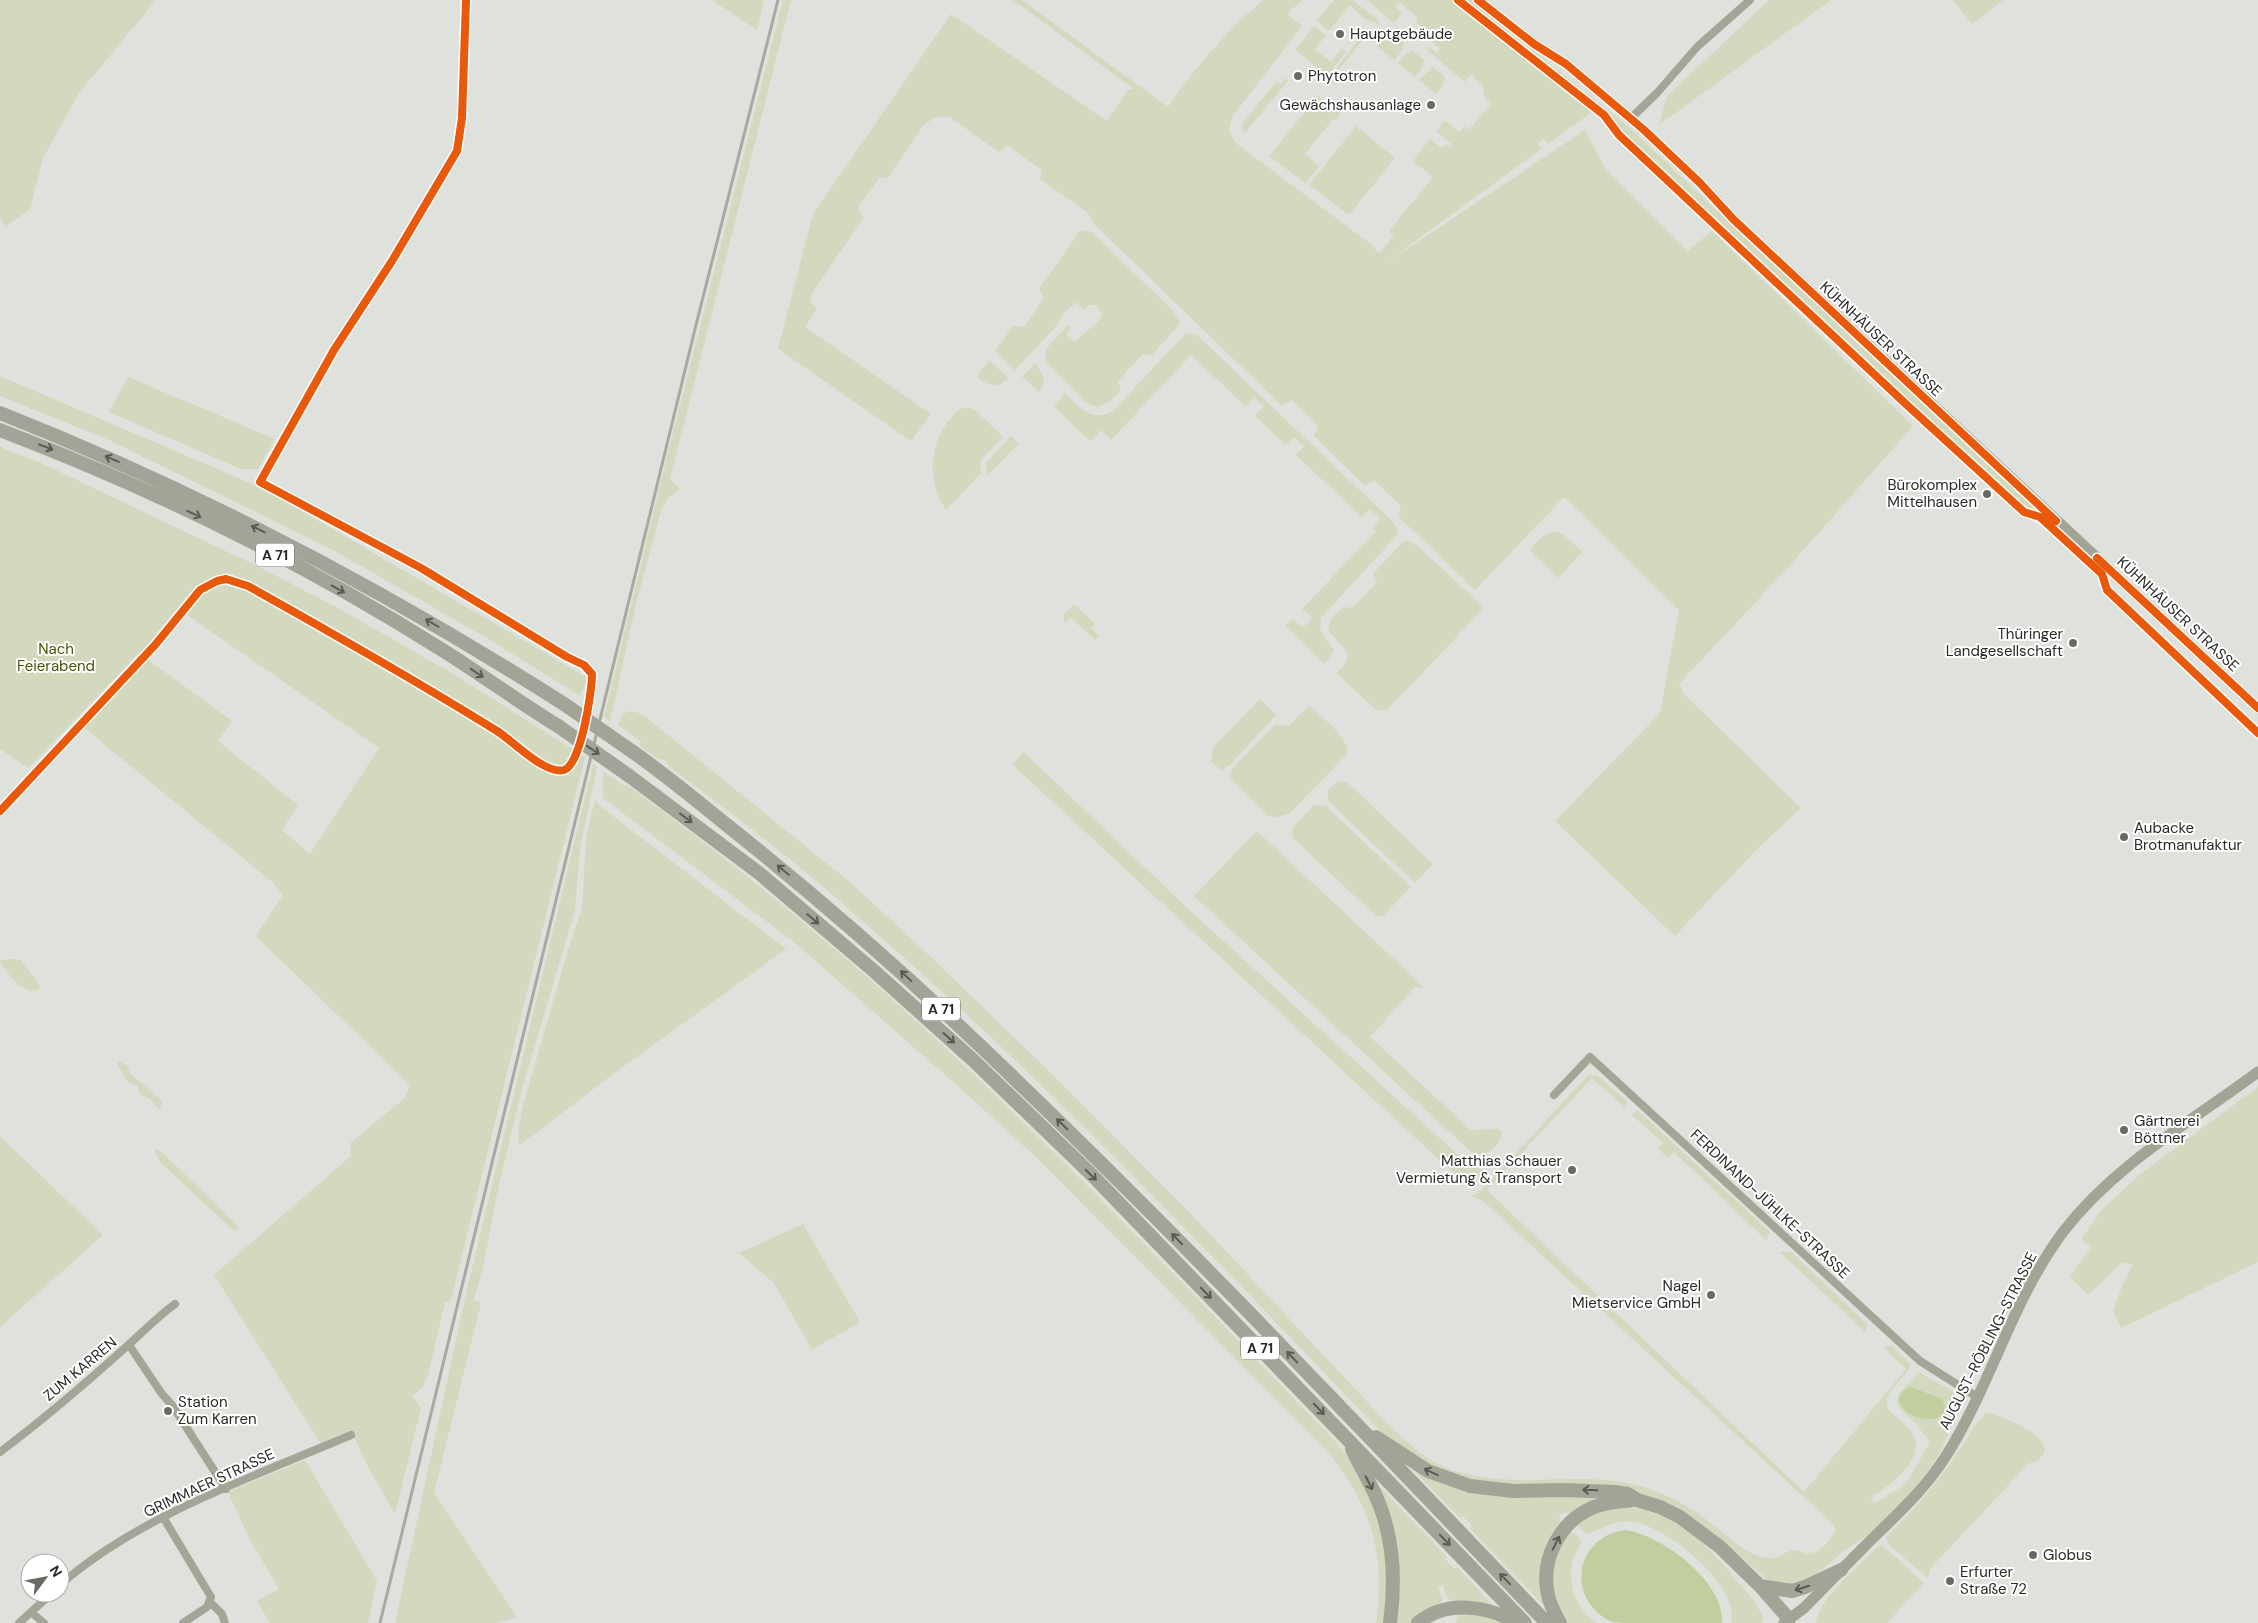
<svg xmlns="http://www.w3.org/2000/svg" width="2258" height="1623" font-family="'DM Sans',sans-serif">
<rect width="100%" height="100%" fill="#dfe1dc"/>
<path fill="#d2d9be" d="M0 0H156L79 93 43 158 30 209 7 226 0 219Z
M712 0H764L757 30Z
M783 0H791L670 479 680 490 669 497 662 507 636 604 610 722 604 717 667 457Z
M1013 0H1022L1168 107C1195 68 1226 31 1263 0H1302L1287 14 1302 26 1232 117 1229 129 1232 137 1237 144 1376 248 1375 250 1380 253 1394 235 1389 231 1433 177 1413 161 1430 139 1441 148 1446 145 1450 148 1452 144 1436 131 1445 121 1459 132 1464 126 1469 130 1491 104 1484 97 1483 86 1471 74 1465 82 1427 50 1429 47 1437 53 1440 49 1429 39 1431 35 1416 22 1418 18 1399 2 1395 7 1402 13 1394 23 1367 0H1452L1592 112 1548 144 1544 139 1538 143 1541 149 1383 265 1585 130 1605 168 1688 251 1712 231 1913 426 1793 562 1679 684 1683 693 1801 808 1757 849 1675 936 1555 821 1660 713 1679 610 1564 497 1475 590 1398 516 1401 506 1374 480 1365 486 1314 436 1318 426 1292 400 1281 405 1094 224 1087 212 1040 179 1042 170 1008 146 999 152 951 118C940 115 932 118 923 126L888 178H879L858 208 864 217 812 293 810 301 817 309 805 327 931 414 911 441 778 349 813 214 951 14 1107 121 1128 90 1134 89Z
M1334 0H1353L1379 21 1378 24 1365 19 1350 5 1329 31 1317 21Z
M1461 0H1471L1630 128 1773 264 2088 555 2090 559 2043 518 2024 510 1621 134 1601 112Z
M1769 0H1831L1659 125 1667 96Z
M1953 0H2003L1972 24Z
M1314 26 1326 35 1315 49 1331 62 1342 48 1346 52 1327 76 1295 50Z
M1381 30 1373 43 1365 37 1332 78H1329L1365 31Z
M1392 33 1404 43 1402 51 1394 60 1377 46Z
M1412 50 1424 60 1422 68 1415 77 1398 63 1406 54Z
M1433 67 1445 77 1443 85 1436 94 1419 80Z
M1285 78 1288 81 1245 133 1242 127 1243 122 1277 81 1281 84Z
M1318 96 1326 102 1324 105 1327 108 1330 105 1341 114 1336 120 1333 119 1305 154 1319 166 1305 183 1269 156Z
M1356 126 1395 158 1349 215 1309 185Z
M1080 231 1092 232 1172 310 1180 321 1179 325 1151 356 1143 354 1118 381 1121 390 1109 402 1097 407 1085 402 1045 360 1047 348 1068 325 1071 328 1067 333 1069 338 1075 341 1099 321 1102 314 1096 305H1089L1084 310 1075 302 1060 318 1059 323 1015 370 995 351 1013 326 1024 327 1044 298 1039 289Z
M1186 333 1198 336 1390 519 1397 528V535L1321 618 1320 630 1334 651 1325 664 1285 626 1293 619 1303 628 1312 618 1302 609 1376 531 1373 528 1381 519 1370 509 1362 517 1296 455 1304 446 1294 437 1286 445 1255 416 1264 406 1254 398 1246 407 1191 355 1111 440 1101 430 1090 441 1054 406 1065 393C1080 408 1092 423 1113 411Z
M989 360 1008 378C996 390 989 386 977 377Z
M1035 363C1043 374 1048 381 1039 392L1022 377Z
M0 376 262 488 588 678 580 696 485 637 333 550 111 441 0 396Z
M128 377 275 439 258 469H241L109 412Z
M967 407 975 410 1003 437 980 461 981 473 946 510C928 482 928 450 947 423 953 415 957 409 967 407Z
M1011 436 1019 443 987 476 986 463Z
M0 447 39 462 261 568 336 607 450 672 574 750 571 758 564 766 554 767 547 764 505 733 384 658 247 582C228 575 214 575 197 587L145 652 141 651 28 768 0 749Z
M1555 531 1564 535 1582 552 1558 578 1529 550 1543 536Z
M1407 540 1420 548 1484 608 1387 710H1376L1337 673C1359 651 1340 648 1328 629L1331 619 1343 607 1352 608 1377 582 1373 574 1402 543Z
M228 581 246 586 393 669 513 745 545 769 566 774 571 771 580 754 585 757 451 1300 445 1302 428 1375 422 1388 412 1396 421 1408 395 1514 367 1465 351 1430 321 1444 214 1275 351 1156 350 1143 405 1098 410 1085 256 936 283 895 272 882 82 726 147 659 232 721 218 741 298 805 282 830 310 854 379 748 183 612C196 596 207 583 228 581Z
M1074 604 1095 624 1091 628 1099 636 1095 640 1071 618 1065 623 1064 621V614Z
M1260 699 1276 715 1229 766 1221 770 1211 761 1213 747Z
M1309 705C1320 716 1351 739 1347 754L1290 813 1274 818 1267 815 1229 777 1232 769 1275 724 1289 726Z
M629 711 639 713 647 718 851 883 916 943 1047 1069 1192 1215 1385 1421C1400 1435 1416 1452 1434 1462 1502 1498 1580 1464 1650 1489 1672 1497 1694 1509 1712 1524 1731 1538 1745 1556 1769 1558 1779 1559 1785 1551 1794 1550 1797 1549 1802 1552 1805 1553 1820 1555 1830 1541 1836 1529L1832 1523 1482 1200 1470 1196 1479 1193 1588 1075 1598 1076 1628 1102 1624 1107 1592 1078 1487 1190 1804 1492 1906 1369 1883 1347 1892 1346 1911 1364C1907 1378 1886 1388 1887 1403 1887 1413 1898 1417 1904 1423 1937 1453 1893 1482 1871 1498L1874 1504 1901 1487 1908 1480 1930 1442 1913 1420 1900 1409 1897 1402 1899 1393 1919 1372 1952 1391 1957 1397V1410L1942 1449 1932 1466 1904 1501 1868 1535 1848 1548 1812 1578 1794 1586 1769 1581 1717 1536 1692 1517 1667 1503 1621 1488 1530 1486 1467 1480 1427 1465 1392 1442 1378 1429C1223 1267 1069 1104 901 955 874 932 848 907 821 885 772 844 722 806 671 768L664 760 658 759 640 746 641 742 618 725 622 715Z
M1024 752 1185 906 1469 1165 1487 1171C1480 1179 1474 1186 1463 1182L1013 765Z
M593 764 597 767 580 848 575 910 521 1092 497 1194 483 1267 474 1300 481 1303 434 1493 517 1617 495 1623H395L465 1298Z
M603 771 625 786 626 784C719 852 808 924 894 1001 1048 1139 1189 1291 1333 1439L1352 1461 1376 1505 1389 1563 1386 1623H1376C1387 1553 1369 1498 1322 1446L1039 1160 969 1096 794 942 603 798Z
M1338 781 1348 783 1433 864 1415 883 1329 802 1327 791Z
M595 799 600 806 786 949 613 1074 519 1146 518 1132 522 1109 568 950 582 909 586 838Z
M1314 805 1326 806 1411 887 1383 916H1376L1292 837V828Z
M1257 831 1425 988 1415 987 1370 1037 1471 1130 1499 1129 1501 1133C1501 1147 1484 1159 1471 1152L1194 896Z
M12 959 21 960 40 986 37 991C20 992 10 975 0 963L1 960Z
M120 1061 128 1067 130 1073 163 1102 159 1110 150 1099 140 1094 138 1087 127 1081 117 1063Z
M2258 1087V1262L2121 1328 2113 1311 2123 1284 2133 1264 2121 1263 2088 1295 2070 1277 2091 1247 2081 1239 2102 1210 2139 1175Z
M1637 1110 1770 1232 1766 1240 1674 1152 1668 1158 1658 1149 1663 1143 1632 1115Z
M0 1136 103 1235 0 1327Z
M154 1149 161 1151 239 1227 234 1231 160 1162Z
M803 1224 860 1322 812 1350 774 1283 739 1253Z
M1790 1251 1867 1324 1865 1332 1780 1252Z
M1984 1413C1999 1413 2040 1432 2044 1447 2046 1454 2040 1458 2035 1463H2029L1930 1569 1928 1578 1888 1544 1886 1537C1923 1502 1952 1464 1978 1421L1984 1417Z
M305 1460 377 1581 368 1623H270L257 1601 279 1589 249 1538 228 1492Z
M1413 1467 1434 1479 1607 1496 1571 1514 1563 1512 1559 1516 1562 1522 1547 1609 1470 1529 1472 1526 1463 1516 1460 1518 1412 1469Z
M1379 1486 1447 1557 1445 1559 1455 1569 1457 1567 1495 1608 1454 1604 1447 1597 1443 1585 1438 1587 1442 1600 1439 1606 1423 1614 1411 1623H1394C1398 1594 1402 1567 1396 1538 1392 1521 1384 1504 1378 1487Z
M1627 1506C1675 1512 1707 1544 1736 1580 1746 1591 1758 1604 1763 1618L1761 1623H1731C1741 1586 1667 1527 1634 1522 1613 1519 1605 1528 1587 1534L1579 1527 1580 1521 1591 1513Z
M1570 1533H1575L1581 1541C1579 1548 1575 1553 1573 1560 1567 1584 1575 1609 1597 1623H1567C1547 1591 1546 1563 1570 1533Z
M1882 1545 1924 1583 1887 1623H1816C1818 1599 1860 1565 1877 1547Z
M1471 1612 1503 1623H1456L1455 1620 1462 1613Z"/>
<path fill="#c2ce9e" d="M1911 1387 1942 1399 1945 1406 1944 1414C1925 1431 1877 1401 1911 1387Z
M1626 1530C1663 1536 1725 1582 1722 1623 1694 1623 1666 1623 1638 1623 1631 1623 1619 1623 1612 1622 1565 1600 1574 1536 1626 1530Z"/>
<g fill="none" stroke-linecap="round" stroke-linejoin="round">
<path stroke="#a3a697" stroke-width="8" d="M1630 119 1657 93 1697 47 1750 0
M1554 1095 1590 1057 1920 1361 1977 1397
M129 1345 162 1394 172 1405 226 1489
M0 1452C44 1419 86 1383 126 1347 143 1332 157 1317 175 1304
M163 1517 211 1597 207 1607 183 1623
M60 1585C138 1516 255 1476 351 1435
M210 1602 222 1614 225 1623
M32 1613 44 1623
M19 1623 52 1593"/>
<path stroke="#a1a595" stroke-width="11" d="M1478 0 1534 44 1566 64 1643 129 1700 183 1733 219 2258 708
M1784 1623 1804 1608C1824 1588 1844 1567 1865 1546 1893 1518 1924 1491 1946 1456 1991 1385 2012 1300 2063 1232 2115 1164 2191 1122 2258 1072"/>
<path stroke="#a1a597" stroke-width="14" d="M0 413C197 491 385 590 564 704
M0 430C154 489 305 563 444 651 482 675 519 702 558 726
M633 752C666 775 697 801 728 826 831 908 929 995 1023 1087 1203 1260 1374 1443 1547 1623
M628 775 759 873 874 971 973 1060 1092 1175 1525 1623
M1376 1437 1428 1471 1470 1486 1513 1491 1563 1490 1615 1492 1628 1494 1637 1500 1660 1507 1680 1517 1720 1547 1760 1586 1789 1619
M1352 1449C1359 1464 1368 1479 1375 1494 1394 1535 1396 1579 1390 1623
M1760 1586 1792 1591 1805 1587 1841 1570
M1418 1623C1447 1599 1487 1606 1518 1623
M1560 1623C1555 1614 1550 1605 1548 1595 1540 1559 1560 1521 1594 1507 1607 1502 1619 1502 1632 1500"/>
<path stroke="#a8aaa2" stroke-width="3" d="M380 1623 696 325 778 0"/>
<path stroke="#a1a597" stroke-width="14" d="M564 704 633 752
M558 726 628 775"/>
<g stroke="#fff" stroke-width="11">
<path id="cycleway" d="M1458 0 1604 115 1619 135 1908 406 2024 512 2040 517 2102 574 2107 590 2258 733
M1478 0 1534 44 1566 64 1643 129 1700 183 1733 219 2056 521
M2097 558 2258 708
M0 811 155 645 200 590 217 581 226 579 248 586C332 633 415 680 497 731 513 741 545 775 564 770 581 765 592 691 592 674L584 665 567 657 421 568 260 482 334 350 392 261 457 151 462 118 466 0"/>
</g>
<use href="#cycleway" stroke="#e8590c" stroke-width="8"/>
</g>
<defs><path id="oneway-shaft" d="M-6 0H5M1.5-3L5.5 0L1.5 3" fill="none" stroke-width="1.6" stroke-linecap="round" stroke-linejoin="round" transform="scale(1.25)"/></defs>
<g stroke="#595b54">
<use href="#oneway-shaft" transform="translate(46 447) rotate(21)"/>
<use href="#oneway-shaft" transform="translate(112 459) rotate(-157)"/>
<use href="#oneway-shaft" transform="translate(194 514) rotate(25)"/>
<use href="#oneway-shaft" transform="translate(258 529) rotate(-153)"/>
<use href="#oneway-shaft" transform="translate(338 589) rotate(29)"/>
<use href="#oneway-shaft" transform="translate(432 623) rotate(-150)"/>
<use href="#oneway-shaft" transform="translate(477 673) rotate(34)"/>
<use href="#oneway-shaft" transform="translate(593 750) rotate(34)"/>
<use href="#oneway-shaft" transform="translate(686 818) rotate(37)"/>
<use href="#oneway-shaft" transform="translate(783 870) rotate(-140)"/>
<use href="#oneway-shaft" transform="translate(813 919) rotate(40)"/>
<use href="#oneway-shaft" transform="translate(906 976) rotate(-137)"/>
<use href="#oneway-shaft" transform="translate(949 1038) rotate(42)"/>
<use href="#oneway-shaft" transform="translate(1062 1124) rotate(-136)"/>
<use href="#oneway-shaft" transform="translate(1091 1175) rotate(45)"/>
<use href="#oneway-shaft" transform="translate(1177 1239) rotate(-134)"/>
<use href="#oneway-shaft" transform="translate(1206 1293) rotate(46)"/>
<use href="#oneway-shaft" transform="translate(1292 1357) rotate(-134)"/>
<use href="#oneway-shaft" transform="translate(1319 1409) rotate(46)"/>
<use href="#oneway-shaft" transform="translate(1431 1472) rotate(-155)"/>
<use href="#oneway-shaft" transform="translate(1369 1483) rotate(63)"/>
<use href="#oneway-shaft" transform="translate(1590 1490) rotate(-178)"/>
<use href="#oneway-shaft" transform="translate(1445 1540) rotate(46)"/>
<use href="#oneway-shaft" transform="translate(1556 1543) rotate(-63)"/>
<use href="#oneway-shaft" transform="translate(1505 1579) rotate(-134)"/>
<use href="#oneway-shaft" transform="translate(1802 1588) rotate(162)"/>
</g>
<g fill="#696a66" stroke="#fff" stroke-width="2">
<circle cx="1340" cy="34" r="5"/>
<circle cx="1298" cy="76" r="5"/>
<circle cx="1431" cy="105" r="5"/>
<circle cx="1987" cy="494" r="5"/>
<circle cx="2073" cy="643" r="5"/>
<circle cx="2124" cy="837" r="5"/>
<circle cx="2124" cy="1130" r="5"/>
<circle cx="1572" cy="1170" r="5"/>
<circle cx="1711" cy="1295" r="5"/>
<circle cx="168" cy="1411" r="5"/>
<circle cx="2033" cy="1555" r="5"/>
<circle cx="1950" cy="1581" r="5"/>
</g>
<g text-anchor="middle" stroke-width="4" stroke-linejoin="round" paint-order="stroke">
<g fill="#fff" stroke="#696a68" stroke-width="1">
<rect x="256" y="543.5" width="38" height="23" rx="4"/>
<rect x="922" y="997.5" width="38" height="23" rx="4"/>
<rect x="1241" y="1336.5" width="38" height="23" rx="4"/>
</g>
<g font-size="14" font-weight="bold" fill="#292a27">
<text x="275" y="560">A 71</text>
<text x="941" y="1014">A 71</text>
<text x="1260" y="1353">A 71</text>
</g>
<g font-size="15" fill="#292a27" stroke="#fff" text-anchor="start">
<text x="1350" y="39">Hauptgebäude</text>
<text x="1308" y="81">Phytotron</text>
<text x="1421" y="110" text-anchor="end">Gewächshausanlage</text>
<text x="1977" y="490" text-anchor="end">Bürokomplex<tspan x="1977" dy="17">Mittelhausen</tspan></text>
<text x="2063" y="639" text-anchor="end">Thüringer<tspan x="2063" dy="17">Landgesellschaft</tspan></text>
<text x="2134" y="833">Aubacke<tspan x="2134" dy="17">Brotmanufaktur</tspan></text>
<text x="2134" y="1126">Gärtnerei<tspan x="2134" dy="17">Böttner</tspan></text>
<text x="1562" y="1166" text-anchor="end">Matthias Schauer<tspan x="1562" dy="17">Vermietung &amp; Transport</tspan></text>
<text x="1701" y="1291" text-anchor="end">Nagel<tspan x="1701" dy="17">Mietservice GmbH</tspan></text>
<text x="178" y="1407">Station<tspan x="178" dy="17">Zum Karren</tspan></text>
<text x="2043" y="1560">Globus</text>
<text x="1960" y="1577">Erfurter<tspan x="1960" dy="17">Straße 72</tspan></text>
</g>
<g font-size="15" fill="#292a27" stroke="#fff">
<text transform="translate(1881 339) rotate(43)" y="5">KÜHNHÄUSER STRASSE</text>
<text transform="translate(2178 614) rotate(43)" y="5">KÜHNHÄUSER STRASSE</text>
<text transform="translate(1770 1204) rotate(43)" y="5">FERDINAND-JÜHLKE-STRASSE</text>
<text transform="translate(1988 1341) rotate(-63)" y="5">AUGUST-RÖBLING-STRASSE</text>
<text transform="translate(80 1369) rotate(-40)" y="5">ZUM KARREN</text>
<text transform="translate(209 1483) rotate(-25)" y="5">GRIMMAER STRASSE</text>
</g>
<g font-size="15" fill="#465305" stroke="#fff">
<text x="56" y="654">Nach<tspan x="56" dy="17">Feierabend</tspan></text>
</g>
</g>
<g transform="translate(45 1578) rotate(58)"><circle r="24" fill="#ffffff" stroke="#a9aaa9"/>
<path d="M0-4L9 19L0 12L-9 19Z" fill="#696a66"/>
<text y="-8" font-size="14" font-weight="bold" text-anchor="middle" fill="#292a27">N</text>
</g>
</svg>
